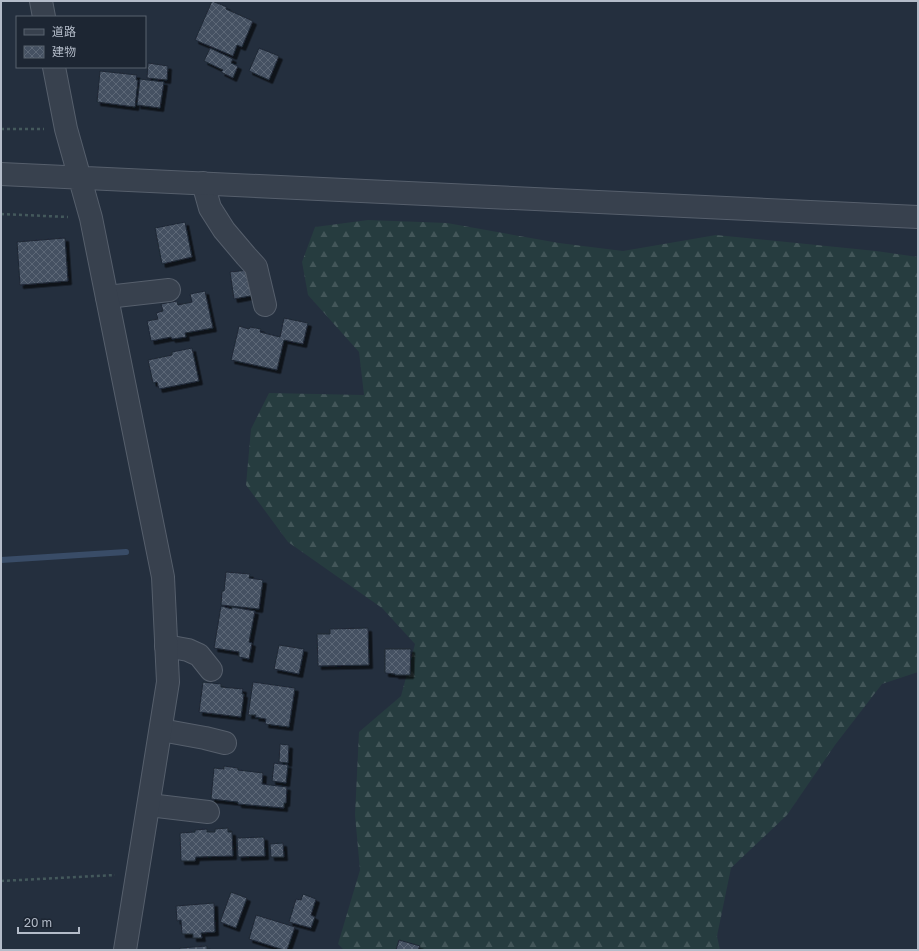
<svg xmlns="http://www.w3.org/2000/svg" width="919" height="951" font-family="'Golos Text','Noto Sans JP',sans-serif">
<defs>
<pattern id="forest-firs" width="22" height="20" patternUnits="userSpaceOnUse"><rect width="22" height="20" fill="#263c3f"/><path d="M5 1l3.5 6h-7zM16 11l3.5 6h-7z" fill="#435659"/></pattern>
<pattern id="building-cross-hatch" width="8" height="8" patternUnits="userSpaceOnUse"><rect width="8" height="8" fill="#455162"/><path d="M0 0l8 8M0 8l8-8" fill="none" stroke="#5d6877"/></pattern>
<filter id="shadow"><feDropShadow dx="3.5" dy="3.5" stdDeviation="0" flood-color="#0009"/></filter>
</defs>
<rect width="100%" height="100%" fill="#242f3e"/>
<path fill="url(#forest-firs)" d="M368 220 447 223 559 243 623 251 716 235 876 251 918 257V672L882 684 835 745 787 815 731 868 717 936 720 950H344L338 944 360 870 355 815 359 732 401 696 415 644 382 608 288 542 246 485 251 429 269 393 364 395 359 352 308 295 302 262 315 227Z"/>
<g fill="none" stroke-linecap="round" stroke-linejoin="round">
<path stroke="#394c67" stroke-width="6" d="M1 560 126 552"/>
</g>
<path fill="url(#building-cross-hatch)" stroke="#1f2835" filter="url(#shadow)" d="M212 1 227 7 226 9 253 21 242 47 237 45 233 56 195 40Z
M210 48 233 59 231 63 238 66 233 78 221 72 223 70 204 61Z
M259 48 279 56 269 80 249 71Z
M148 63 168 66 167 80 147 78Z
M100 71 137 75 136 80H138L135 107 97 102Z
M140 79 164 82 160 108 137 105Z
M185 222 192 257 162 264 155 228Z
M65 238 68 281 20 285 17 242Z
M249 270 255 295 234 299 230 272Z
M205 291 213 328 185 333 186 337 172 339 171 337 151 341 147 321 158 319 156 313 163 311 161 304 177 301 178 305 192 302 190 294Z
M284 318 308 323 303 344 284 340 277 370 231 360 239 326 249 329 250 327 261 329 260 332 280 337Z
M192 348 199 381 159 389 157 382 153 383 148 360 172 355V352Z
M226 572 250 574 249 578 263 580 259 609 221 605 222 591H224Z
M221 606 232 609V607L255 611 249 642 252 643 249 659 239 657V652L214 648Z
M368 628 369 665 318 666 317 634H330V629Z
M279 645 304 649 299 674 274 669Z
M385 649H411L410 675H395V674L385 673Z
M203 682 221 684V687L243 689 242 694H244L241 717 199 712Z
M253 682 295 688 289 727 265 724 266 719 255 717 256 715H248Z
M280 744 289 745 288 763 279 762Z
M274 763 288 765 286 783 272 781Z
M224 766 238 768V770L263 773 262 784 287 787 286 803H284V808L238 804V802L211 799 214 768 224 769Z
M228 828V832H232L233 856 196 857 195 861H181L180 833 195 832V830L207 829V832H215V829Z
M264 837 265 856 238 857 237 838Z
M283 843 284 857H271L270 844Z
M231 892 247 898 236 928 220 922Z
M303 894 316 899 311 915 315 917 311 928 289 922 296 899 301 900Z
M214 903 215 932 201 933 202 938H193V934H182L181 920 177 921 176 906Z
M256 915 295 927 287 950H284L249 939Z
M399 940 420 946 418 950H396Z
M207 946V950H180V948Z"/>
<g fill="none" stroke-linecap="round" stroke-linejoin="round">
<g stroke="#565f6c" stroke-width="24">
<path id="minor" d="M203 183 210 208 224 230 246 256 256 267 265 305
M107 297 169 290
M166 646 188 650 199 655 211 670
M161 730 205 738 225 743
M149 805 208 812"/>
</g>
<g stroke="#565f6c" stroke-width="24">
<path id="tertiary" d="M41 1 44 17
M54 67 66 129 91 218 163 577 168 682 125 950
M1 174 918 217"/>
</g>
<path stroke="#44595c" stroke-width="2.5" stroke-dasharray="3 3" stroke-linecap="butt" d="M1 129H44
M1 214 68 217
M1 881 115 875"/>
<use href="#minor" stroke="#38414e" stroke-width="22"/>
<use href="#tertiary" stroke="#38414e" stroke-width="22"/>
</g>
<rect width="919" height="951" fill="none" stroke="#b4bcc9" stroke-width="4"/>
<rect x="16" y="16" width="130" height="52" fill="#1d2633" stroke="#59626f"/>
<rect x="24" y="29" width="20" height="6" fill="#38414e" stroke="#59626f"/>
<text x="52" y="36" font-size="12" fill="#b4bcc9">道路</text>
<rect x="24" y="46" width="20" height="12" fill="url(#building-cross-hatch)" stroke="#59626f"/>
<text x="52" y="56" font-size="12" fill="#b4bcc9">建物</text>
<path d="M18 927v6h61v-6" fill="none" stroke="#b4bcc9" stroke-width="2"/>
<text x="24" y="927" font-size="12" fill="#b4bcc9" stroke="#1d2633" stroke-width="3" paint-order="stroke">20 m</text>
</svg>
